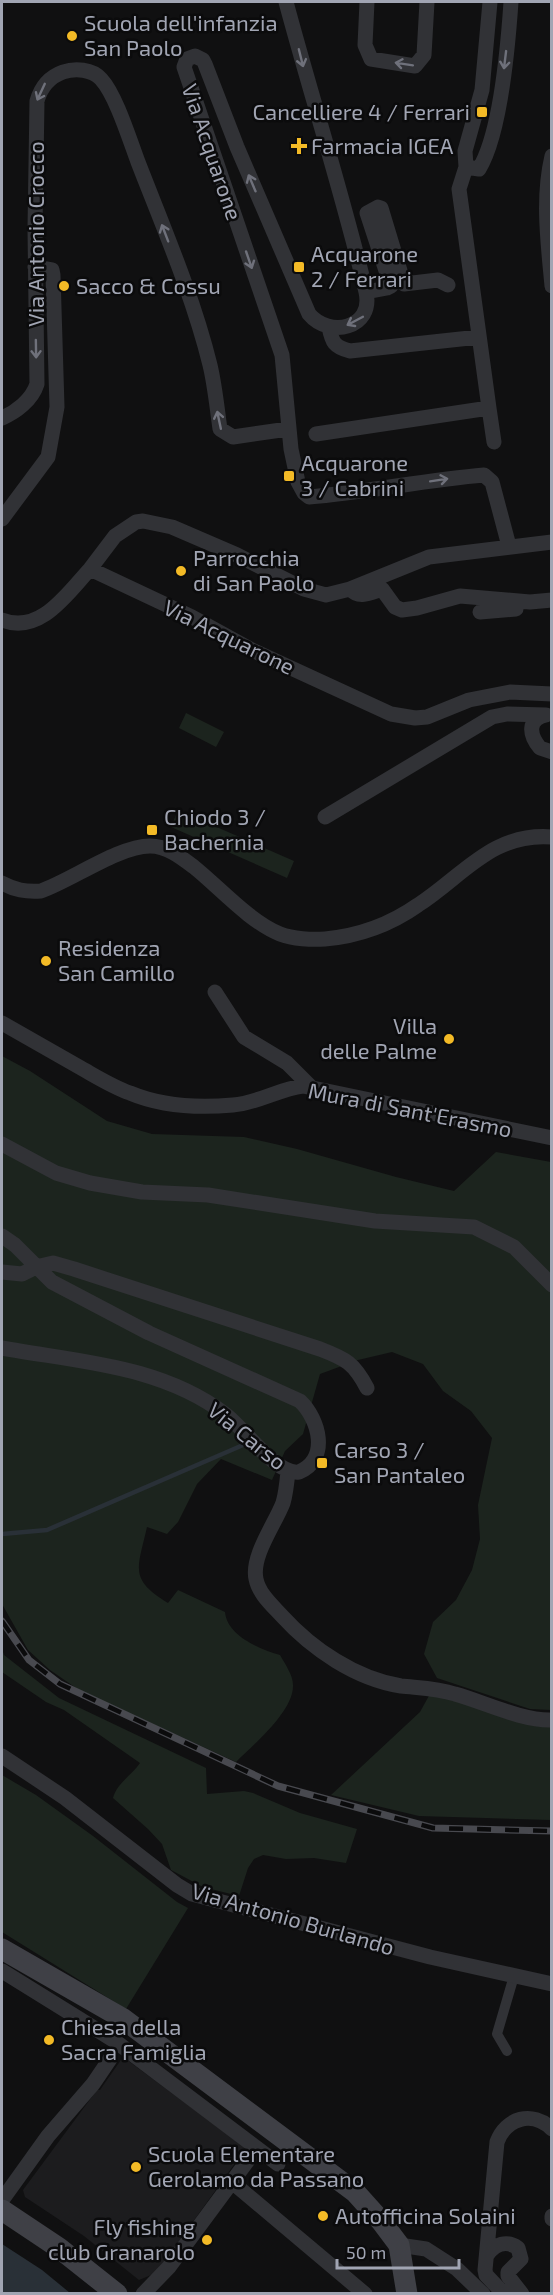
<svg xmlns="http://www.w3.org/2000/svg" width="553" height="2295" font-family="'Exo 2',sans-serif">
<rect width="100%" height="100%" fill="#101011"/>
<path fill="#1c1c1e" d="M123 2057 246 2148 156 2273 139 2280 84 2236 25 2197 23 2190 97 2090H100Z"/>
<path fill="#1c241e" d="M186 713 224 732 216 747 179 728Z
M178 810 294 861 287 878 171 827Z
M2 1056 30 1071 107 1121 152 1134 244 1137 297 1149 396 1177 454 1191 496 1152 551 1162V1710L530 1709 437 1678 424 1654 433 1622 456 1600 472 1570 480 1539 478 1505 492 1438 471 1411 443 1391 423 1364 392 1352 358 1360 320 1374 303 1434 285 1451 272 1480 221 1459 197 1484 178 1522 167 1534 147 1527C138 1568 128 1579 168 1603L178 1590 225 1612C227 1636 260 1649 280 1655 285 1664 293 1675 293 1685 294 1711 253 1745 236 1762L79 1690 50 1670 28 1650 2 1604Z
M2 1649 4 1655 59 1698 206 1768 207 1794 244 1791 253 1793 300 1813 357 1829 346 1863 314 1858 286 1859 263 1855 254 1859 248 1868 239 1896 203 1887 171 1870 162 1844 148 1829 113 1798C117 1783 132 1775 140 1763L64 1710 46 1702 2 1672Z
M431 1692 551 1724V1820L419 1816 331 1795 420 1712Z
M2 1775 36 1795 93 1836 177 1902 188 1908 126 2009 2 1932Z"/>
<path fill="#293037" d="M2 2244 42 2270 70 2293H2Z"/>
<g fill="none" stroke-linecap="round" stroke-linejoin="round">
<path stroke="#293037" stroke-width="4.5" d="M2 1534 47 1530 250 1442"/>
<path stroke="#313236" stroke-width="10" d="M507 2051 497 2034 514 1976"/>
<path stroke="#313236" stroke-width="15" d="M286 2C312 99 343 195 366 292 374 329 329 338 309 314L237 147 205 64 203 60 195 56 187 59 184 67 282 355 291 449 298 482 304 493 309 497C368 492 425 480 484 475L492 482 509 546
M367 2 365 45 371 59 415 66 424 55 427 2
M490 2 482 90 465 151 466 167 479 169C501 133 508 46 511 2
M552 156C542 198 548 243 552 286
M366 292 387 288 391 286 367 213 378 207 381 208 404 284 438 280 448 285
M329 327C332 342 334 347 350 351L479 337
M489 408 494 442
M2 418C16 412 32 400 37 384L35 228 37 101C41 87 49 77 63 72 75 68 92 69 101 79 116 95 130 141 138 162 164 229 193 296 210 365 215 386 217 408 220 429L233 437 288 429
M316 434 489 408 459 189 466 167
M2 519 48 457 57 407 53 275 52 270 35 267
M552 542 429 557 350 589 326 595 304 589 237 555 172 527 143 521 136 522 115 536 90 569 192 617 252 650 391 714 415 718 427 717 469 700 510 692 552 694
M350 589C359 599 370 593 382 589L395 607 402 610 417 608 460 596 530 602 552 600
M480 612 516 609
M2 620C40 635 67 594 90 569
M546 715C527 719 529 735 540 748L552 752
M325 817 492 717 507 714 546 715
M2 883C15 890 25 892 41 891 72 880 119 846 150 846 167 846 181 857 194 867 220 888 250 922 280 934 293 939 312 940 325 939 358 936 391 924 418 905 463 876 492 832 552 837
M215 992 244 1037 287 1063 312 1088
M2 1023C28 1038 55 1053 81 1068 97 1077 113 1087 130 1093 161 1106 200 1108 233 1105 258 1103 279 1089 303 1086L552 1138
M2 1144 56 1173 90 1183 142 1192 208 1195 375 1221 474 1227 514 1247 552 1285
M2 1236 15 1245 52 1282 149 1333 300 1401C319 1419 330 1459 299 1472 276 1475 244 1428 225 1414 160 1365 78 1362 2 1348
M2 1272 22 1274 36 1267 53 1263 74 1269 320 1349C346 1359 354 1363 367 1388
M288 1471C287 1482 286 1493 283 1503 275 1524 251 1556 256 1579 259 1594 272 1605 282 1616 312 1649 356 1679 401 1686 420 1688 437 1688 455 1694 484 1702 522 1721 552 1720
M2 1756 65 1798 177 1885 192 1894 430 1957 552 1984
M2 1971 115 2041 278 2164
M232 2182 365 2294
M2 2200 48 2136 93 2084 110 2059
M552 2216V2219
M399 2245 426 2249 457 2269 483 2294
M487 2255C495 2244 507 2240 518 2248L521 2259 508 2272V2276L522 2294
M143 2294 169 2267 257 2148
M504 2294 486 2275 485 2270 497 2142C506 2118 532 2110 552 2129"/>
<path stroke="#3f4046" stroke-width="21" d="M2 1949 122 2018 355 2192 381 2221 399 2245 407 2294
M2 2210 59 2248 117 2294"/>
<g stroke="#48494f" stroke-width="7">
<path id="rail" d="M2 1621 29 1660 60 1684 278 1786 433 1828 552 1831"/>
</g>
<use href="#rail" stroke="#0b0b0c" stroke-width="4.5" stroke-dasharray="14" stroke-linecap="butt"/>
</g>
<defs><path id="oneway-shaft" d="M-6 0H5M1.5-3L5.5 0L1.5 3" fill="none" stroke-width="1.6" stroke-linecap="round" stroke-linejoin="round" transform="scale(1.5)"/></defs>
<g stroke="#6f717b">
<use href="#oneway-shaft" transform="translate(301 58) rotate(76)"/>
<use href="#oneway-shaft" transform="translate(505 60) rotate(97)"/>
<use href="#oneway-shaft" transform="translate(404 64) rotate(-171)"/>
<use href="#oneway-shaft" transform="translate(41 92) rotate(115)"/>
<use href="#oneway-shaft" transform="translate(252 183) rotate(-113)"/>
<use href="#oneway-shaft" transform="translate(165 233) rotate(-111)"/>
<use href="#oneway-shaft" transform="translate(249 260) rotate(71)"/>
<use href="#oneway-shaft" transform="translate(355 321) rotate(152)"/>
<use href="#oneway-shaft" transform="translate(36 349) rotate(89)"/>
<use href="#oneway-shaft" transform="translate(219 420) rotate(-102)"/>
<use href="#oneway-shaft" transform="translate(439 480) rotate(-9)"/>
</g>
<g fill="#f3ba26" stroke="#0b0b0c" stroke-width="2">
<circle cx="72" cy="36" r="6"/>
<rect x="476" y="106" width="12" height="12" rx="3"/>
<path d="M296 137h6v6h6v6h-6v6h-6v-6h-6v-6h6z"/>
<rect x="293" y="261" width="12" height="12" rx="3"/>
<circle cx="64" cy="286" r="6"/>
<rect x="283" y="470" width="12" height="12" rx="3"/>
<circle cx="181" cy="571" r="6"/>
<rect x="146" y="824" width="12" height="12" rx="3"/>
<circle cx="46" cy="961" r="6"/>
<circle cx="449" cy="1039" r="6"/>
<rect x="316" y="1457" width="12" height="12" rx="3"/>
<circle cx="49" cy="2040" r="6"/>
<circle cx="136" cy="2167" r="6"/>
<circle cx="323" cy="2216" r="6"/>
<circle cx="207" cy="2240" r="6"/>
</g>
<g text-anchor="middle" stroke-width="5" stroke-linejoin="round" paint-order="stroke">
<g font-size="22" fill="#a1a5b3" stroke="#0b0b0c" text-anchor="start">
<text x="84" y="31">Scuola dell'infanzia<tspan x="84" dy="25">San Paolo</tspan></text>
<text x="470" y="120" text-anchor="end">Cancelliere 4 / Ferrari</text>
<text x="311" y="154">Farmacia IGEA</text>
<text x="311" y="262">Acquarone<tspan x="311" dy="25">2 / Ferrari</tspan></text>
<text x="76" y="294">Sacco &amp; Cossu</text>
<text x="301" y="471">Acquarone<tspan x="301" dy="25">3 / Cabrini</tspan></text>
<text x="193" y="566">Parrocchia<tspan x="193" dy="25">di San Paolo</tspan></text>
<text x="164" y="825">Chiodo 3 /<tspan x="164" dy="25">Bachernia</tspan></text>
<text x="58" y="956">Residenza<tspan x="58" dy="25">San Camillo</tspan></text>
<text x="437" y="1034" text-anchor="end">Villa<tspan x="437" dy="25">delle Palme</tspan></text>
<text x="334" y="1458">Carso 3 /<tspan x="334" dy="25">San Pantaleo</tspan></text>
<text x="61" y="2035">Chiesa della<tspan x="61" dy="25">Sacra Famiglia</tspan></text>
<text x="148" y="2162">Scuola Elementare<tspan x="148" dy="25">Gerolamo da Passano</tspan></text>
<text x="335" y="2224">Autofficina Solaini</text>
<text x="195" y="2235" text-anchor="end">Fly fishing<tspan x="195" dy="25">club Granarolo</tspan></text>
</g>
<g font-size="22" fill="#a1a5b3" stroke="#0b0b0c">
<text transform="translate(212 152) rotate(71)" y="8">Via Acquarone</text>
<text transform="translate(36 234) rotate(-90)" y="8">Via Antonio Crocco</text>
<text transform="translate(229 637) rotate(26)" y="8">Via Acquarone</text>
<text transform="translate(410 1110) rotate(11)" y="8">Mura di Sant'Erasmo</text>
<text transform="translate(247 1436) rotate(39)" y="8">Via Carso</text>
<text transform="translate(293 1919) rotate(16)" y="8">Via Antonio Burlando</text>
</g>
</g>
<rect width="553" height="2295" fill="none" stroke="#a1a5b3" stroke-width="6"/>
<path d="M337 2259v9h122v-9" fill="none" stroke="#a1a5b3" stroke-width="3"/>
<text x="346" y="2259" font-size="18" fill="#a1a5b3" stroke="#0b0b0c" stroke-width="4.5" paint-order="stroke">50 m</text>
</svg>
